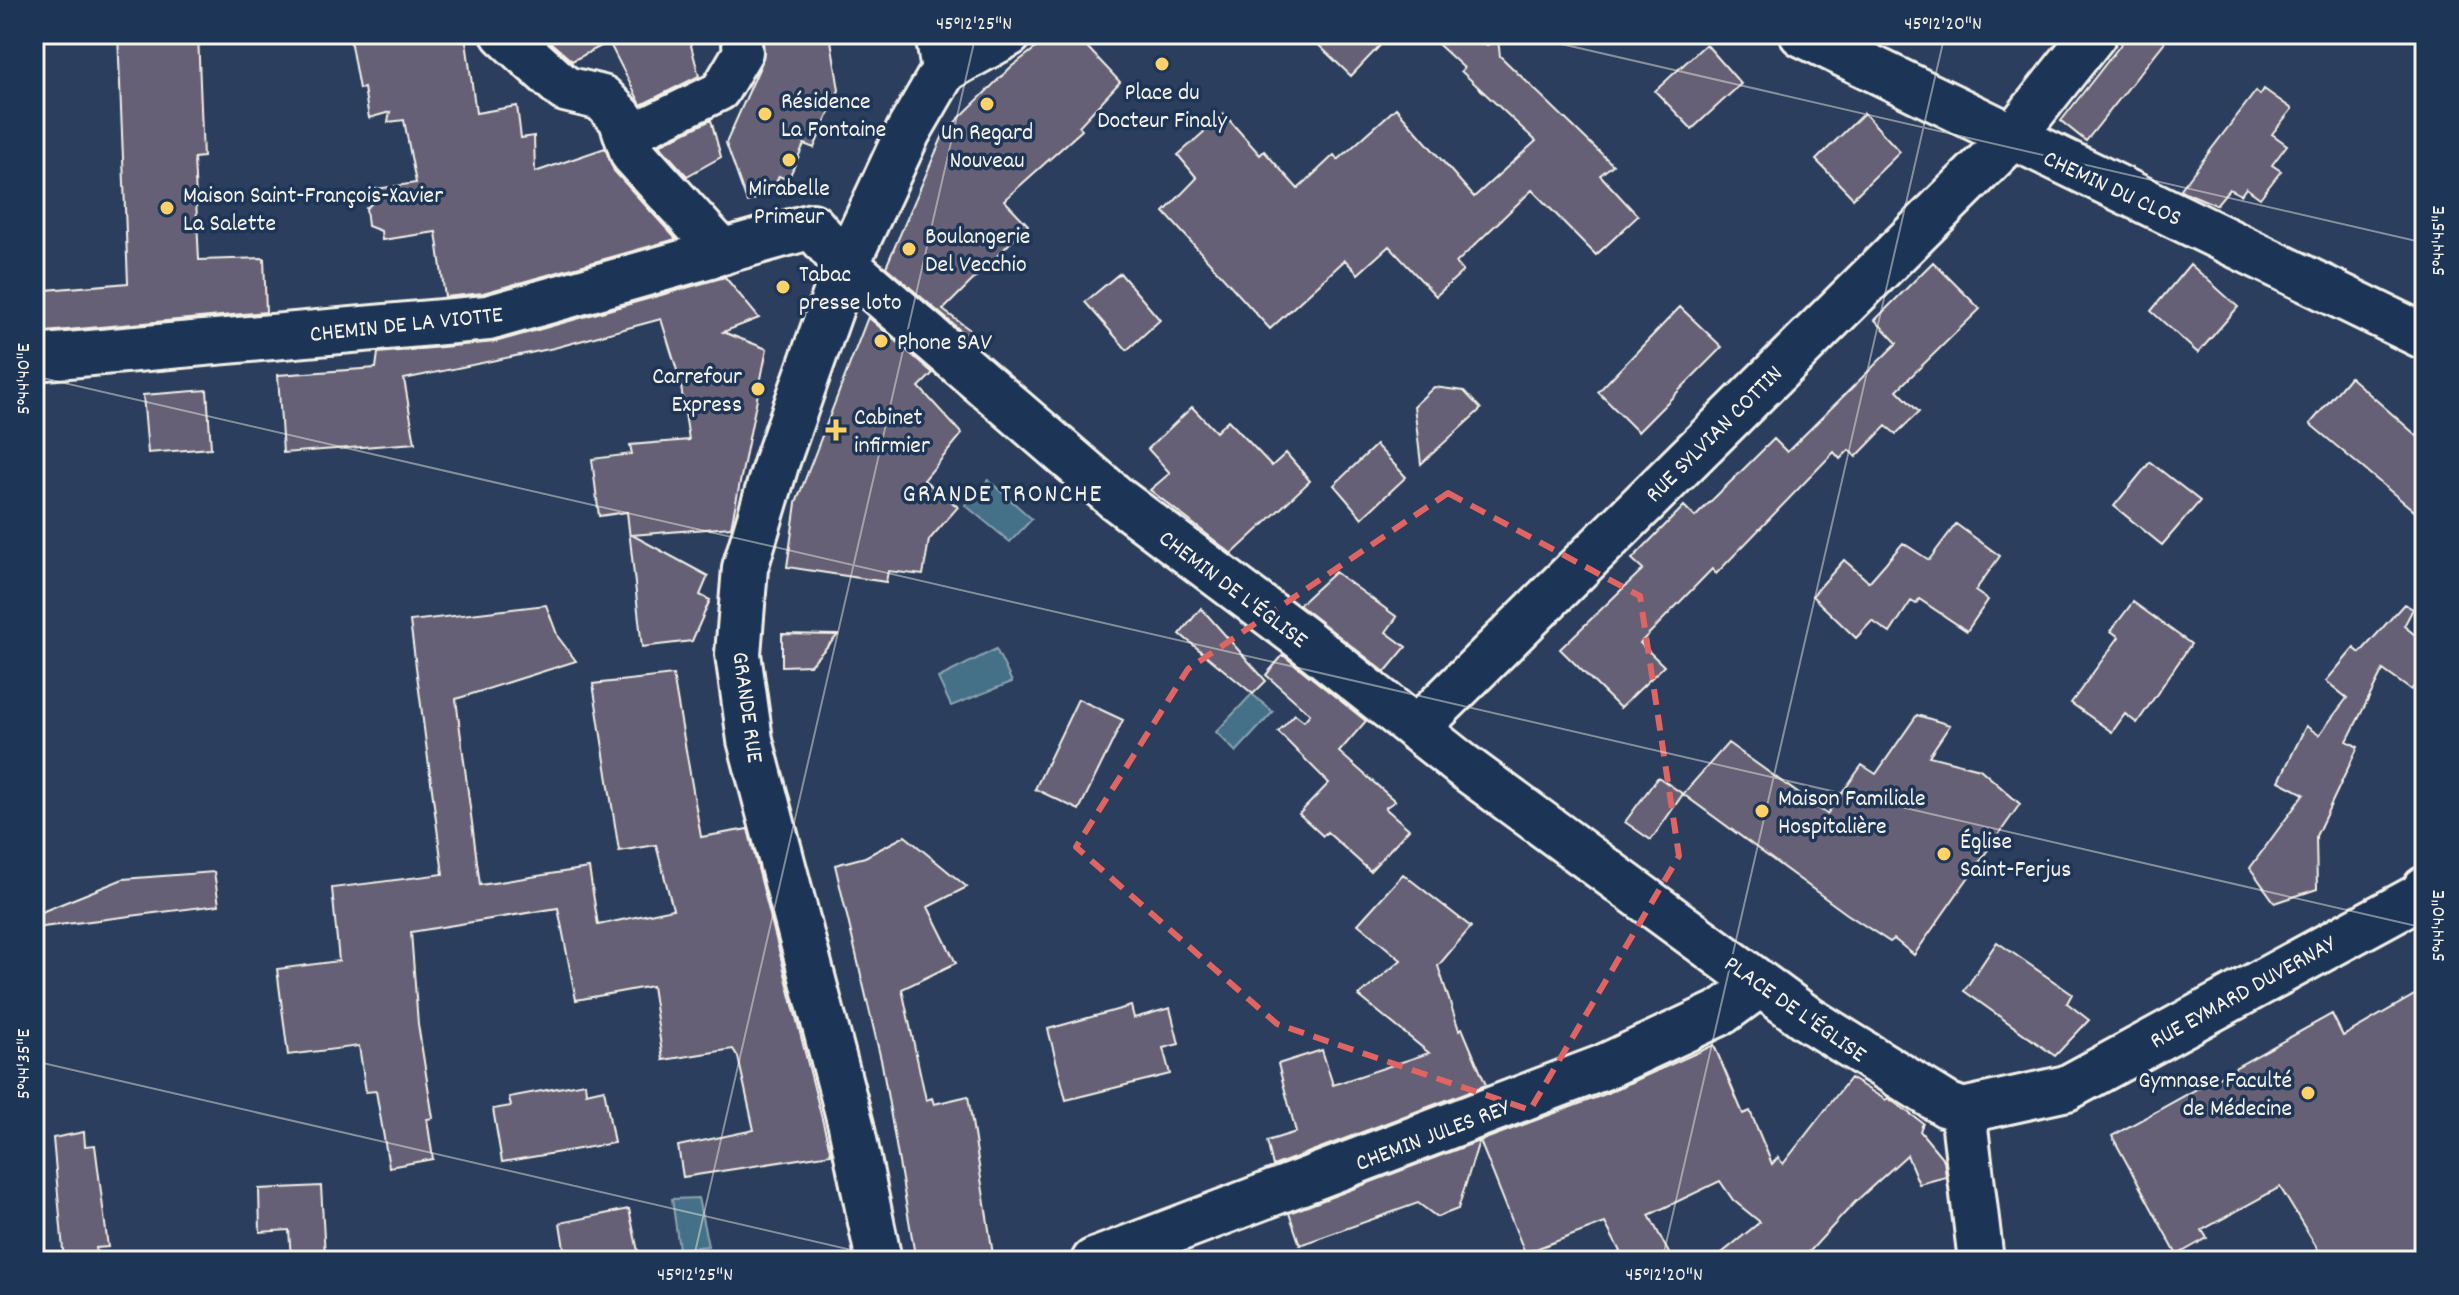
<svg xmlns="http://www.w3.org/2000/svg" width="2459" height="1295" font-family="Dekko,sans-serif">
<rect width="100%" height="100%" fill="#2b3e5d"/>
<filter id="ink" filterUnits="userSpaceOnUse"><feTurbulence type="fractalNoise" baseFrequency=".0125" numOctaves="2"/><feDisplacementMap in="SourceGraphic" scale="16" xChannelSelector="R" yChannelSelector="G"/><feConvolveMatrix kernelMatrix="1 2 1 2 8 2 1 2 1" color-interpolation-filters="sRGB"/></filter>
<g filter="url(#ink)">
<path fill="#457188" stroke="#8ba4ae" stroke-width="2" d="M988 480 1032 519 1010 542 965 505Z
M996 649 1012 682 951 706 938 678Z
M1252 694 1273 712 1236 752 1216 732Z
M698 1198 708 1246 679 1249 672 1199Z"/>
<path fill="#656174" stroke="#f4f1e8" stroke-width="2" d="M118 34H198L203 157 194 158 199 260 264 258 266 312 34 333V291L128 283Z
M349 34H465L476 113 517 106 521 138 534 136 535 172 605 148 614 171 676 239 483 293 445 297 436 232 382 240 381 231 368 226 366 208 378 199 376 189 416 183 404 120 388 122 390 112 369 118 364 88 359 89Z
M541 34H688L699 76 641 105 609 42 572 61Z
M763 34H830L839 90 814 148 804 144 788 180 779 176 771 194 747 202 726 143 762 62Z
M1054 34H1075L1120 82 1079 126 1082 130 1004 200 1028 225 943 310 973 332 968 337 886 267 944 133 1011 67Z
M1307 34H1391L1351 76Z
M1427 34H1474L1487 45 1498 39 1500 56 1613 165 1600 175 1638 216 1596 255 1532 190 1456 263 1463 271 1436 296 1389 246 1358 274 1345 260 1270 329 1164 212 1197 178 1178 155 1224 114 1260 155 1264 151 1298 189 1334 155 1338 160 1396 108 1474 197 1536 141 1461 71 1464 68Z
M2129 34H2171L2086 141 2061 121Z
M1706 44 1741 84 1692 129 1655 91Z
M2264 89 2292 109 2272 134 2287 145 2272 165 2281 171 2260 198 2246 188 2241 195 2229 189 2216 205 2180 190 2256 91 2260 95Z
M1864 113 1900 152 1853 198 1816 160Z
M711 120 721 157 687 176 659 145Z
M1933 262 1980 309 1897 390 1919 412 1896 434 1886 426 1856 457 1849 450 1840 459 1834 452 1716 574 1712 569 1640 643 1664 666 1620 708 1560 649 1643 569 1632 559 1684 506 1695 517 1774 439 1787 452 1897 343 1875 320Z
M2190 264 2238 307 2198 353 2151 311Z
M1120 273 1160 320 1127 350 1085 302Z
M725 277 759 318 723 332 767 349 731 527 632 535 708 576 700 595 710 600 692 641 642 647 627 512 599 516 592 459 632 454 630 445 689 440 680 380 661 319 554 348 404 379 415 443 283 453 278 375 376 368 378 353 495 342Z
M1680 307 1722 347 1638 432 1598 392Z
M868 317 933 373 919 387 962 434 924 480 958 507 929 540 923 575 888 571 886 582 787 567 796 503Z
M2350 377 2425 443V520L2310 424Z
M1434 387 1464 391 1481 409 1421 464 1414 406Z
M207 390 211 448 148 453 143 395Z
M1192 407 1216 432 1228 420 1272 466 1286 453 1310 481 1232 554 1150 490 1170 473 1148 449Z
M1376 445 1406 477 1362 518 1334 485Z
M2150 462 2200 501 2162 545 2114 506Z
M1956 524 2000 556 1975 591 1988 600 1967 631 1919 599 1916 604 1911 601 1890 633 1872 621 1856 638 1812 596 1844 560 1869 582 1903 543 1929 560Z
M1335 572 1397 617 1386 632 1406 647 1385 672 1299 605Z
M2133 602 2191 644 2137 723 2125 714 2112 732 2071 703 2119 637 2111 631Z
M2404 604 2413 609 2404 626 2425 643V674L2411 690 2383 670 2347 741 2358 747 2316 836 2317 889 2275 903 2250 868 2304 794 2279 781 2306 726 2319 735 2347 698 2326 681 2354 648 2360 653Z
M546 605 558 637 576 661 456 699 480 885 589 868 598 925 673 909 656 845 619 851 593 684 673 675 701 837 748 829 831 1154 683 1177 678 1146 754 1130 738 1057 733 1049 663 1060 652 986 576 1000 558 908 411 932 418 1024 433 1118 427 1119 433 1159 389 1167 376 1091 366 1092 359 1046 288 1055 277 969 339 961 332 888 443 874 410 621Z
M1201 608 1266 681 1253 694 1180 634Z
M782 634 838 635 810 665 782 666Z
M1283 655 1366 721 1339 752 1395 801 1385 808 1409 829 1370 871 1327 832 1323 836 1299 814 1329 783 1278 732 1295 714 1304 721 1310 714 1266 675Z
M1078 699 1123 720 1079 810 1035 789Z
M1917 715 1950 725 1929 756 1980 769 2020 804 1914 955 1894 939 1890 942 1847 914 1683 794 1728 743 1827 814 1862 765 1876 774Z
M1658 777 1683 794 1651 840 1625 822Z
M905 836 967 887 928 907 956 963 902 989 926 1100 932 1098 934 1104 968 1096 994 1261H916L882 1064 835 865 865 857Z
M214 872 219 905 34 928V915L123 879Z
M1403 874 1471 927 1438 966 1459 1030 1462 1028 1486 1085 1273 1166 1267 1141 1296 1132 1278 1064 1322 1050 1333 1085 1429 1053 1359 996 1401 960 1358 924Z
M1997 942 2072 994 2067 1003 2089 1020 2055 1056 1964 991Z
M2425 989V1261H2325L2280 1187 2202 1230 2207 1238 2177 1255 2112 1136 2332 1014 2343 1036Z
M1131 1006 1134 1018 1170 1008 1179 1044 1163 1048 1170 1074 1066 1100 1048 1029Z
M1714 1045 1743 1114 1750 1111 1772 1164 1778 1157 1783 1164 1850 1078 1886 1100 1888 1098 1923 1123 1920 1131 1944 1160 1946 1177 1919 1184 1907 1155 1854 1203 1801 1261H1712L1760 1222 1733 1200 1720 1181 1649 1215 1673 1261H1625L1605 1223 1525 1253 1480 1141 1603 1095Z
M585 1083 586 1093 604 1089 614 1143 502 1162 493 1109 511 1106 509 1097Z
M84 1132 85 1146 95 1145 108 1247 96 1248 98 1261H64L53 1138Z
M1479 1141 1458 1209 1437 1217 1418 1203 1300 1245 1289 1213Z
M321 1186 325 1256 291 1258 289 1230 260 1232 259 1189Z
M629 1209 639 1256 610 1261H566L560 1223Z"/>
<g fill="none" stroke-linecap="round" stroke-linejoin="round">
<g stroke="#f4f1e8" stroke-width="44">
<path id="pedestrian" d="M627 136 720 91 743 52 741 34"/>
</g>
<g stroke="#f4f1e8" stroke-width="50">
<path id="minor" d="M504 34 565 89 602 98 621 118 633 154 722 252
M1802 34 2425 337
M944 70 1009 34
M34 358 488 318 812 226 846 265 1117 499 1298 635 1462 765 1808 1019 1947 1105 1963 1111
M1416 729 2011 139 2094 34
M1963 1111 2067 1088 2420 896 2425 889
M1963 1111 1981 1261
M1094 1261 1604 1067 1722 1012 1759 985"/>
</g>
<g stroke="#f4f1e8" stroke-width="50">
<path id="tertiary" d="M879 1261 851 1125 750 740 738 654 745 568 777 461 846 265 908 132 944 70 938 34"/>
</g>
<use href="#pedestrian" stroke="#1d3557" stroke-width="38"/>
<use href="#minor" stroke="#1d3557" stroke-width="44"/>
<use href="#tertiary" stroke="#1d3557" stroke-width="44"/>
</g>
</g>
<path fill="none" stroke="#df6462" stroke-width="6" stroke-dasharray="16 10" stroke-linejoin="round" d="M1448 493 1640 596 1679 856 1530 1110 1277 1024 1076 847 1188 669Z"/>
<path fill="none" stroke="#f4f1e8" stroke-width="2" stroke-opacity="0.45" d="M1518 34 2425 243M34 376 2425 928M34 1061 899 1261M693 1261 976 34M1662 1261 1945 34"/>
<g fill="#ffd166" stroke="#1d3557" stroke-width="3">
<circle cx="1162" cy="64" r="8"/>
<circle cx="987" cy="104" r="8"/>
<circle cx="765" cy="114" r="8"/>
<circle cx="789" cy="160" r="8"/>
<circle cx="167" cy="208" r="8"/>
<circle cx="909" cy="249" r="8"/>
<circle cx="783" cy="287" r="8"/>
<circle cx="881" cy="341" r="8"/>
<circle cx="758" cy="389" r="8"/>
<path d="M832 418h8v8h8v8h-8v8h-8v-8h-8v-8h8z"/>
<circle cx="1762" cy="811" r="8"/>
<circle cx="1944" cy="854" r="8"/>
<circle cx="2308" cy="1093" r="8"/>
</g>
<g text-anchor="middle" stroke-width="7" stroke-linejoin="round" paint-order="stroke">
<g font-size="24" fill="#f4f1e8" stroke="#1d3557" text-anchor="start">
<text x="1162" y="99" text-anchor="middle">Place du<tspan x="1162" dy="28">Docteur Finaly</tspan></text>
<text x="781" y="108">Résidence<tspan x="781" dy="28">La Fontaine</tspan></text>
<text x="987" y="139" text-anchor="middle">Un Regard<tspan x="987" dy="28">Nouveau</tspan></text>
<text x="789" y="195" text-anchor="middle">Mirabelle<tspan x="789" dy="28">Primeur</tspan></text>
<text x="183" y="202">Maison Saint-François-Xavier<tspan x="183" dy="28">La Salette</tspan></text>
<text x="925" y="243">Boulangerie<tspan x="925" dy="28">Del Vecchio</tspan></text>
<text x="799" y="281">Tabac<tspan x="799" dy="28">presse loto</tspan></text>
<text x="897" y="349">Phone SAV</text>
<text x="742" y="383" text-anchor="end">Carrefour<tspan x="742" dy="28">Express</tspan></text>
<text x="854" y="424">Cabinet<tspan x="854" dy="28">infirmier</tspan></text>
<text x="1778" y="805">Maison Familiale<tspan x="1778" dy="28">Hospitalière</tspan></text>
<text x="1960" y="848">Église<tspan x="1960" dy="28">Saint-Ferjus</tspan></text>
<text x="2292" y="1087" text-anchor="end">Gymnase Faculté<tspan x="2292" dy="28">de Médecine</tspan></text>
</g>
<g font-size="24" fill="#f4f1e8" stroke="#1d3557">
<text transform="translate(2113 187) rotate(25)" y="8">CHEMIN DU CLOS</text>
<text transform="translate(406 323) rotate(-6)" y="8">CHEMIN DE LA VIOTTE</text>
<text transform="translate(1713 433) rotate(-45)" y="8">RUE SYLVIAN COTTIN</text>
<text transform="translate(1234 588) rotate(37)" y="8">CHEMIN DE L'ÉGLISE</text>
<text transform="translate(749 707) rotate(82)" y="8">GRANDE RUE</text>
<text transform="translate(2242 991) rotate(-29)" y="8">RUE EYMARD DUVERNAY</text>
<text transform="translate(1796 1008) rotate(35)" y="8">PLACE DE L'ÉGLISE</text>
<text transform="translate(1432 1134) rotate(-21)" y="8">CHEMIN JULES REY</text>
</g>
<g font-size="26" letter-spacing="2" fill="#f4f1e8" stroke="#1d3557">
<text x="1003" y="501">GRANDE TRONCHE</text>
</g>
</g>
<rect width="2459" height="1295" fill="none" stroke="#1d3557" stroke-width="88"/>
<rect x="44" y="44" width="2371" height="1207" fill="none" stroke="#f4f1e8" stroke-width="3"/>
<g font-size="20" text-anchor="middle" fill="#f4f1e8">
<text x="974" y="29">45°12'25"N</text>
<text x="1943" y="29">45°12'20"N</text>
<text transform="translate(2437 241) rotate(-90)" y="7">5°44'45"E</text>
<text transform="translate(22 379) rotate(-90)" y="7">5°44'40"E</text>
<text transform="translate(2437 926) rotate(-90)" y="7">5°44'40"E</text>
<text transform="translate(22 1064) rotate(-90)" y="7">5°44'35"E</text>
<text x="695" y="1280">45°12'25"N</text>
<text x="1664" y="1280">45°12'20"N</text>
</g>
</svg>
